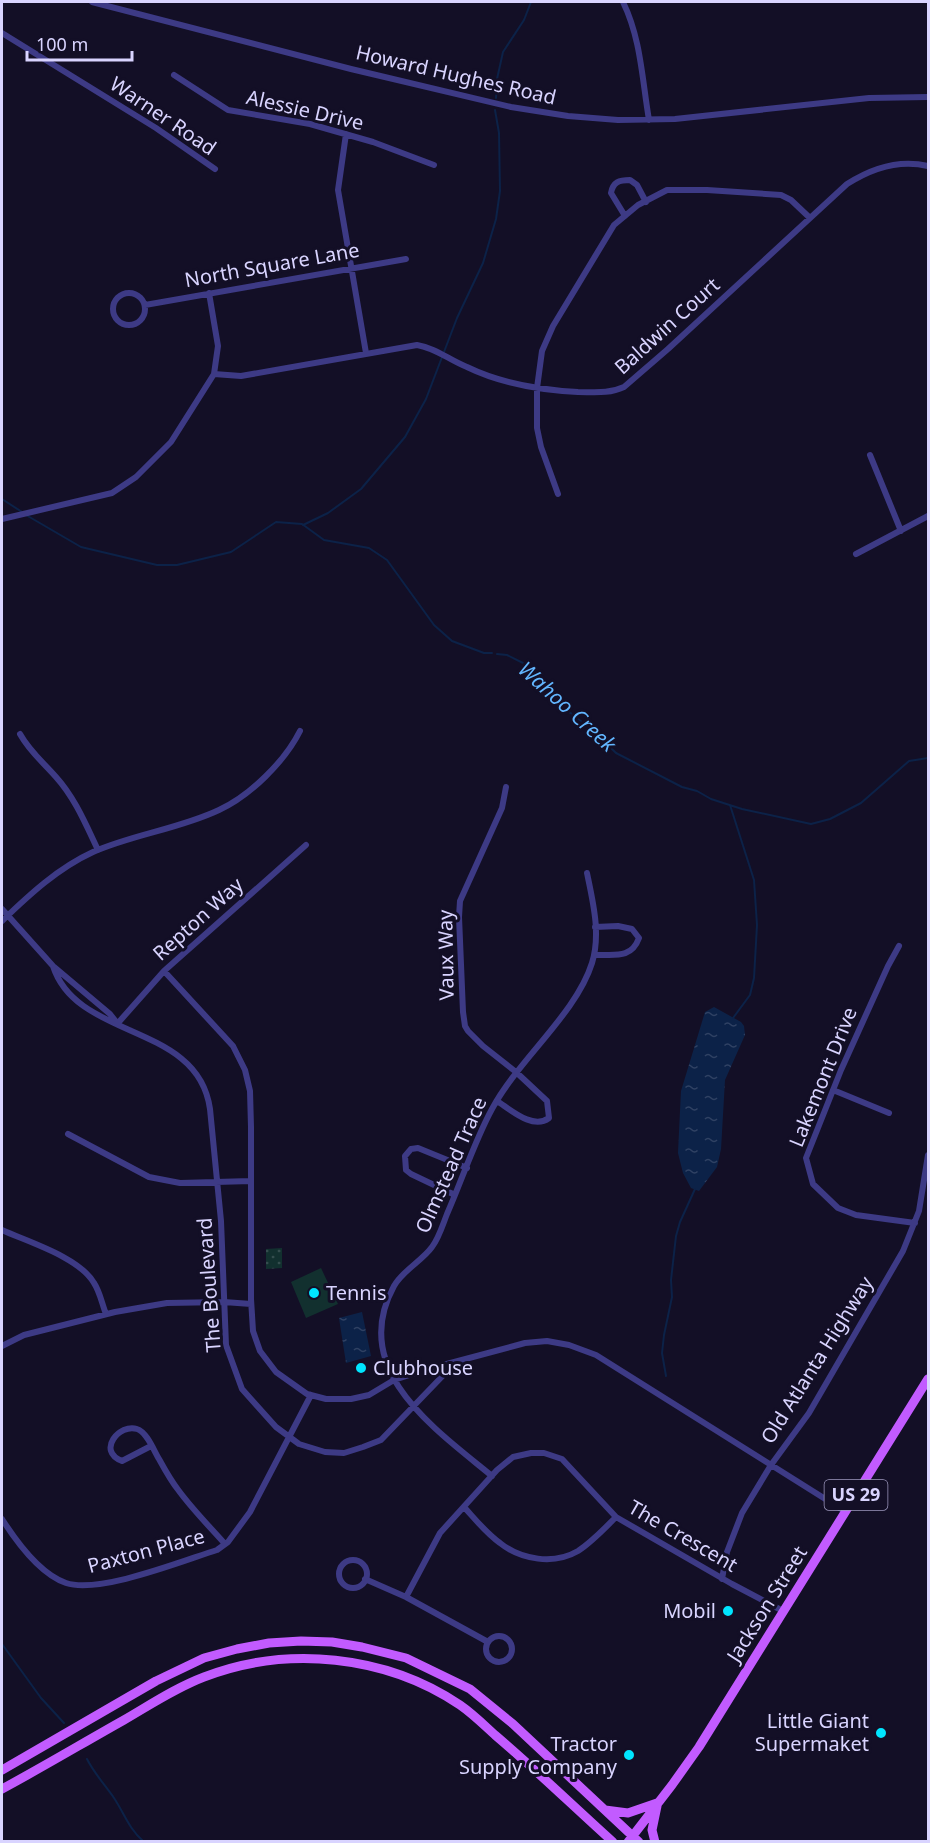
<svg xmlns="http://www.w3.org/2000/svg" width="930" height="1843" font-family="'Noto Sans',sans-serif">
<defs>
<pattern id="park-dots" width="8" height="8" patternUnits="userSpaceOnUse" patternTransform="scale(1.5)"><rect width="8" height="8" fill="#12302f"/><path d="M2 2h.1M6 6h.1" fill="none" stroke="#344d4e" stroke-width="1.8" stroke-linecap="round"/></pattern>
<pattern id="water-ripples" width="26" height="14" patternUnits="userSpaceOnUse" patternTransform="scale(1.5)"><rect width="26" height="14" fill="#0c2248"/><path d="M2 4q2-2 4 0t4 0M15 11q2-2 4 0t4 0" fill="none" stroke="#2f4163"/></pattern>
</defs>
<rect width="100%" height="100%" fill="#130f26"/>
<path fill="#12302f" d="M321 1268 338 1304 306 1318 291 1282Z"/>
<path fill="url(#park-dots)" d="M282 1248V1268L266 1269V1249Z"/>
<path fill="url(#water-ripples)" d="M714 1007 741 1022 744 1026 745 1035 725 1080 721 1149 717 1167 699 1191 691 1188 683 1173 678 1153 681 1091 705 1012Z
M362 1312 371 1356 346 1363 339 1318Z"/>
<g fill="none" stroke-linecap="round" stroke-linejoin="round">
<path stroke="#0c2248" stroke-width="2" d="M496 98 497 79 503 52 524 20 531 2
M2 165V178
M2 499 22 512
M26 515 81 547 157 565H177L231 552 276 522 302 524 324 540 369 548 387 560 434 625 452 641 484 653H492
M303 525 328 513 361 489 405 437 426 399 457 318 483 263 496 219 500 191 499 133 495 110
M497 654 507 655 523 663 568 711 596 733 616 753 682 787 697 791 711 799 742 809 811 824 830 819 861 803 909 761 928 758
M730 805 754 880 757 925 754 978 750 995 733 1018
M666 1376 662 1353 664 1335 672 1297 671 1280 676 1236 680 1222 695 1189
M2 1644 41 1698 64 1723
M87 1759C94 1773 105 1785 114 1798 124 1813 129 1829 143 1841"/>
<path stroke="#3d3a85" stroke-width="6" d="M92 2 351 69 511 107 568 116 618 120 675 119 869 98 928 97
M623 2C641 39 642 79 649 120
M2 33 156 128 215 169
M174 75 228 110 310 124 373 142 434 165
M346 134 338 190 366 353
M625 216 611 193C613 182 619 180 630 180L637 185 646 202
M113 309a16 16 0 1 1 32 0a16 16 0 1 1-32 0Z
M145 305 406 259
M214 374 241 376 417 345C436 348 449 360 467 367 502 384 539 390 578 392 594 392 609 394 624 387L668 349 847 184C872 168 899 159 928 166
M870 455 901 531
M558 494 541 447 537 428V388L542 351 553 326 614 225 638 205 667 190H707L781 195 791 200 810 218
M2 519 112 493 136 477 171 442 214 374 218 346 209 293
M856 554 928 516
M20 734C30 752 43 762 56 777 75 798 86 825 98 850
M2 909 53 966 110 1014 117 1023
M2 921C29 895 58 868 93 852 134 834 179 829 219 810 250 796 285 761 300 731
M899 946 888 966 841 1070 806 1158 813 1184 838 1208 856 1215 915 1223
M594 955C613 954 631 960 639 938L632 929 618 926 595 927
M53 966C77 1041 198 1022 210 1109L221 1221 226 1345 242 1389 276 1427 299 1444 325 1452 344 1453 363 1447 381 1440 456 1362
M164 971 233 1046 245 1070 250 1091 251 1127V1299L253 1331 260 1351 276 1372 307 1394 326 1399H351L369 1395 394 1380 428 1369 525 1343 547 1341 569 1345 596 1355 846 1512
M118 1023 164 971 306 845
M833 1090 889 1113
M497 1101C511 1110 533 1130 549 1118L547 1101 516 1072 483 1046 468 1031 465 1026 463 1012 459 917 460 901 502 808 506 787
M68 1134 149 1177 180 1183 251 1181
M455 1195 411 1174 406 1170 405 1156 411 1149 418 1148 467 1168
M2 1230C28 1242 79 1257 94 1283 100 1292 102 1304 106 1314
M2 1346 24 1335 115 1312 167 1303 224 1302 251 1304
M151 1446 122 1461C96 1451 120 1423 137 1429 147 1432 154 1451 159 1459 165 1470 171 1481 179 1491 193 1510 210 1527 225 1544
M492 1476C435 1429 348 1370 394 1286 403 1270 422 1261 432 1247 439 1238 443 1224 447 1214 462 1180 475 1140 492 1109 518 1060 576 1014 592 963 601 934 593 902 587 873
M464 1507C475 1519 486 1533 500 1543 521 1560 554 1565 578 1551 592 1542 604 1529 616 1517
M2 1519C16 1541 40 1574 66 1583 100 1594 182 1561 217 1550L228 1542 250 1512 311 1395
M339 1574a14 14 0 1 1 28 0a14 14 0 1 1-28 0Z
M365 1579 406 1597 488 1642
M722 1579 727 1552 742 1513 771 1465 809 1413 903 1251 919 1211 928 1155
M406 1597 440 1533 497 1470 513 1457 531 1453H544L562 1459 616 1517 732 1584 783 1611
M486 1649a13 13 0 1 1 26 0a13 13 0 1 1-26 0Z"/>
<path stroke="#c25bff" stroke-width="9" d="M2 1770 156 1681 204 1658 237 1649 269 1643 301 1641 332 1642 362 1647 406 1658 470 1689 513 1724 639 1842
M2 1789C43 1767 83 1743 124 1720 150 1705 175 1688 204 1677 287 1645 386 1655 460 1705 473 1714 484 1725 495 1735 535 1769 573 1806 613 1842
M605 1810 628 1813 657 1803
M628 1842 672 1785 699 1747 928 1379
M655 1842 652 1830 657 1806"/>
</g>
<g fill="#00e5ff" stroke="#130f26" stroke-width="2">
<circle cx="314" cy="1293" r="6"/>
<circle cx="361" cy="1368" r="6"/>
<circle cx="728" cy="1611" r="6"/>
<circle cx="881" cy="1733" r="6"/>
<circle cx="629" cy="1755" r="6"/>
</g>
<g text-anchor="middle" stroke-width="6" stroke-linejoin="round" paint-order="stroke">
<rect fill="#130f26" stroke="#9e99be" stroke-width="1.5" x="824.5" y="1480" width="63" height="30" rx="4.5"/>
<g font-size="18" font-weight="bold" fill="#d9d4ff">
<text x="856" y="1501">US 29</text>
</g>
<g font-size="20" fill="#d9d4ff" stroke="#130f26">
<text transform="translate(456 75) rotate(13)" y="7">Howard Hughes Road</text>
<text transform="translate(305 110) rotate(13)" y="7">Alessie Drive</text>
<text transform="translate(163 116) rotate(34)" y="7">Warner Road</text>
<text transform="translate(272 265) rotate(-10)" y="7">North Square Lane</text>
<text transform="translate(667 326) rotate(-42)" y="7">Baldwin Court</text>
<text transform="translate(198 919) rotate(-42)" y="7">Repton Way</text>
<text transform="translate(446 955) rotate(-91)" y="7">Vaux Way</text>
<text transform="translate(823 1077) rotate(-68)" y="7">Lakemont Drive</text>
<text transform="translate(451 1165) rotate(-66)" y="7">Olmstead Trace</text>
<text transform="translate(209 1285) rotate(-94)" y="7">The Boulevard</text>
<text transform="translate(817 1360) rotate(-58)" y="7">Old Atlanta Highway</text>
<text transform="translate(683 1536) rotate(30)" y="7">The Crescent</text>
<text transform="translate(146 1551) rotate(-15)" y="7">Paxton Place</text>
<text transform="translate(767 1604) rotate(-58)" y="7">Jackson Street</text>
</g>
<g font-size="20" fill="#d9d4ff" stroke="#130f26" text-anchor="end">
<text x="326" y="1300" text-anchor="start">Tennis</text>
<text x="373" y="1375" text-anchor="start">Clubhouse</text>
<text x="716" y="1618">Mobil</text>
<text x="869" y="1728">Little Giant<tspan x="869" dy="23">Supermaket</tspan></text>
<text x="617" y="1751">Tractor<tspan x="617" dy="23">Supply Company</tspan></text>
</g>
<g font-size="21" font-style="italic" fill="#62b6ff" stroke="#130f26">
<text transform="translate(567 707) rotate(42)" y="7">Wahoo Creek</text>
</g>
</g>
<rect width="930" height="1843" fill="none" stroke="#d9d4ff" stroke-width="6"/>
<path d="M27 51v9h105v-9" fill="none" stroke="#d9d4ff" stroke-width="3"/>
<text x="36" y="51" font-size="18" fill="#d9d4ff" stroke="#130f26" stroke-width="4.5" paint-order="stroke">100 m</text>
</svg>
